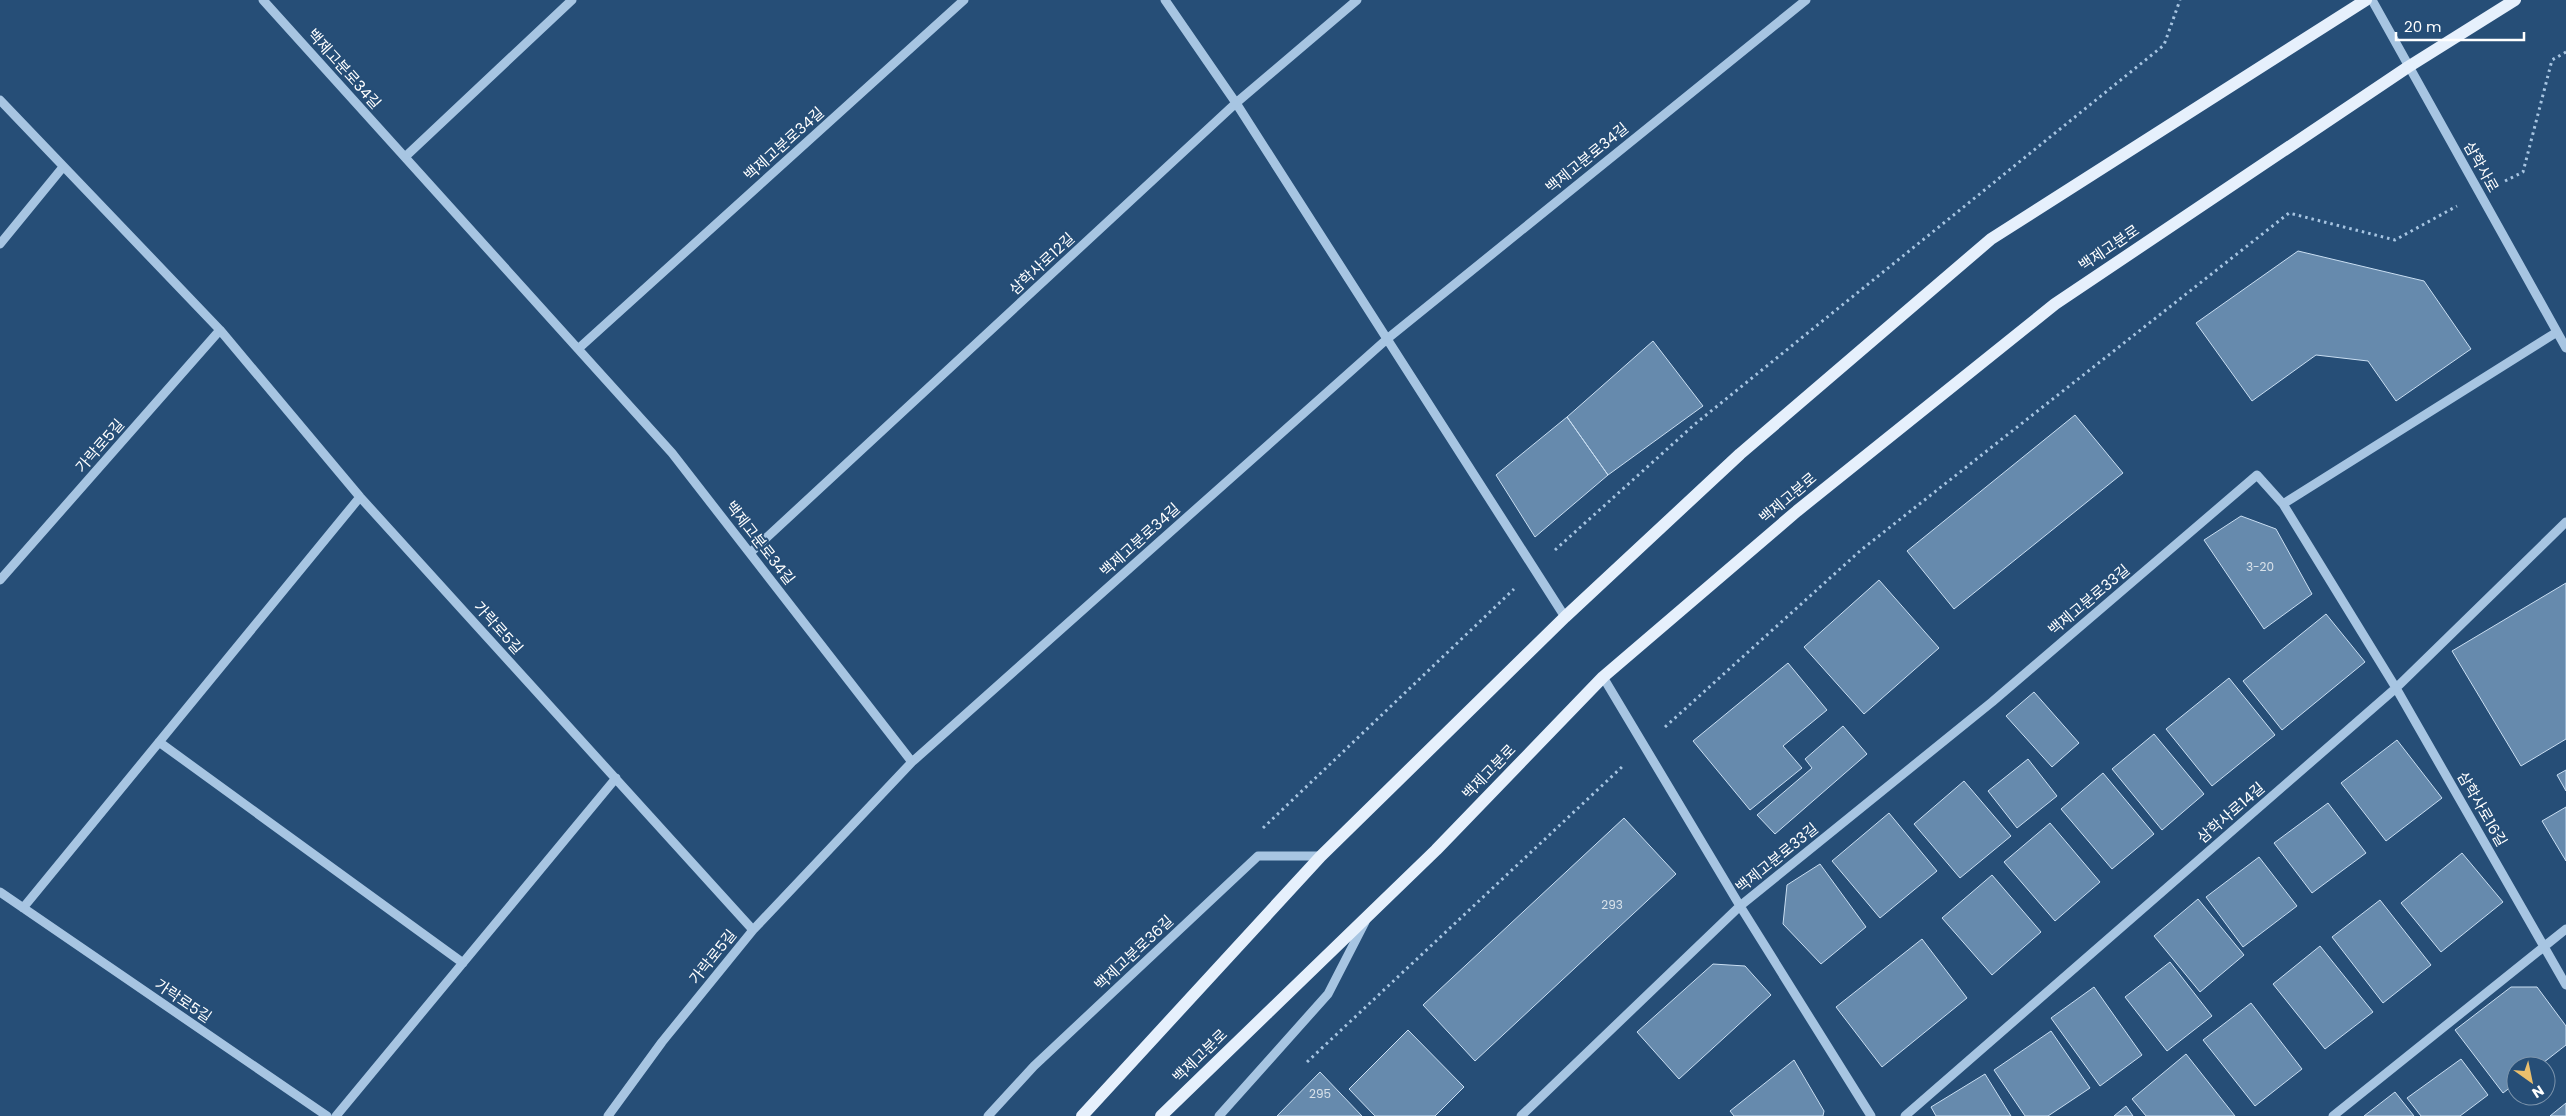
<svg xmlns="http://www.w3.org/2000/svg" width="2566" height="1116" font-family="Poppins,'Noto Sans KR',sans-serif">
<rect width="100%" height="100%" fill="#264e77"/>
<path fill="#668aad" stroke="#c9def2" d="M2298 251 2424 281 2471 349 2396 401 2368 361 2316 355 2252 401 2196 323Z
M1653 341 1703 406 1608 475 1567 417Z
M2075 415 2123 473 1954 609 1907 551Z
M1567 417 1608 475 1535 537 1496 475Z
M2241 516 2276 529 2312 594 2264 629 2204 540Z
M1879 580 1939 648 1864 714 1804 647Z
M2566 583V739L2521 766 2452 651Z
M2326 614 2365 662 2282 730 2243 681Z
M1788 663 1827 710 1783 746 1802 768 1750 810 1693 741Z
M2229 678 2275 735 2212 786 2166 729Z
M2034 692 2079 743 2052 767 2006 716Z
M1843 726 1867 754 1775 834 1757 815 1812 768 1805 759Z
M2154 734 2204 794 2162 830 2112 769Z
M2397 740 2442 798 2386 841 2341 783Z
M2028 759 2057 796 2017 828 1988 791Z
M2566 770V791L2557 775Z
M2103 773 2154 834 2112 869 2061 809Z
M1964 781 2011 836 1960 878 1914 824Z
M2328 803 2366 853 2312 893 2274 843Z
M2566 807V861L2542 821Z
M1889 813 1937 871 1880 918 1832 861Z
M1624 818 1676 874 1475 1061 1423 1005Z
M2050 823 2100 882 2055 921 2004 862Z
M2462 853 2503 902 2441 952 2401 903Z
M2259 857 2297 906 2243 947 2206 897Z
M1820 864 1866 927 1821 964 1783 924 1787 885Z
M1992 875 2041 932 1992 975 1942 918Z
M2198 899 2244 955 2200 992 2154 936Z
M2380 900 2431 965 2383 1003 2332 937Z
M1922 939 1967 998 1882 1067 1836 1007Z
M2320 946 2373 1012 2325 1049 2273 984Z
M2170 962 2212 1016 2167 1051 2125 997Z
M1713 964 1745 966 1771 995 1679 1079 1637 1032Z
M2094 987 2142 1055 2100 1086 2051 1018Z
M2511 987H2537L2566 1026V1045L2539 1066H2516V1083L2503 1093 2455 1030Z
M2251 1003 2302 1069 2255 1106 2203 1040Z
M1408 1030 1464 1087 1435 1116H1375L1349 1089Z
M2051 1031 2090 1088 2048 1116H2025L1994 1070Z
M2186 1054 2235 1116H2146L2132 1099Z
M2461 1059 2488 1095 2460 1116H2421L2407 1098Z
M1794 1060 1824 1111 1823 1116H1734L1730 1111Z
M1320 1072 1362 1116H1277Z
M1985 1074 2011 1116H1936L1931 1107Z
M2395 1092 2414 1116H2364Z
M2566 1103V1116H2550Z
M2126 1106 2133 1116H2114Z"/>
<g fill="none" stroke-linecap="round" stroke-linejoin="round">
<path stroke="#a7c5e2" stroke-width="3" stroke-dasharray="2.5 4" stroke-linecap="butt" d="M2505 181 2523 172 2552 60 2566 52
M1555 550 1695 424 2164 45 2180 0
M1665 727 1861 550 2289 213 2395 240 2457 206
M1263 828 1514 589
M1307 1062 1624 765"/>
<path stroke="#a7c5e2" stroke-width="9" d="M263 0 672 453 912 762
M1165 0 1236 103 1565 617
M2372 0 2566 348
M0 100 220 330 360 497 753 930
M405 157 572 0
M0 244 63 167
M578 349 964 0
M2283 504 2557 332
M750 553 1236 103 1357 0
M0 580 220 330
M1603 677 1740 906 1871 1116
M159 742 463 963
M0 892 327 1116
M23 908 360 497
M336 1116 616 778
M608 1116 662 1042 753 930 912 762 1387 339 1806 0
M988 1116 1034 1066 1258 856H1321
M1219 1116 1328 994 1365 922
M1521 1116 1740 906 1992 702 2257 475 2283 504 2396 688 2566 985
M1905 1116 2396 688 2566 522
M2333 1116 2566 929"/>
<path stroke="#e6f0fc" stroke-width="12" d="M1082 1116 1321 856 1565 617 1740 454 1991 239 2366 0
M1161 1116 1436 850 1603 677 1797 511 2055 304 2408 67 2515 0"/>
</g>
<g text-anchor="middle" stroke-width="4" stroke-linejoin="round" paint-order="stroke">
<g font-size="12" fill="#d9e2ea">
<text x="2260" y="571">3-20</text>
<text x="1612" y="909">293</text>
<text x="1320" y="1098">295</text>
</g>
<g font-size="15" fill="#fff" stroke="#264e77">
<text transform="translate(344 69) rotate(48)" y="5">백제고분로34길</text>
<text transform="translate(784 144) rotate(-42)" y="5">백제고분로34길</text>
<text transform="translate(1587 158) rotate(-39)" y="5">백제고분로34길</text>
<text transform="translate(2481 167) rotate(61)" y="5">삼학사로</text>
<text transform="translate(2109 248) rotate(-34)" y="5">백제고분로</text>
<text transform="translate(1042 264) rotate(-43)" y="5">삼학사로12길</text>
<text transform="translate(100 446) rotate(-49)" y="5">가락로5길</text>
<text transform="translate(1788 498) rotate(-40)" y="5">백제고분로</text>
<text transform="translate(1140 540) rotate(-42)" y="5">백제고분로34길</text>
<text transform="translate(760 543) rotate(52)" y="5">백제고분로34길</text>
<text transform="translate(2089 600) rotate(-40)" y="5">백제고분로33길</text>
<text transform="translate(498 628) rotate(48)" y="5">가락로5길</text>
<text transform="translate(1489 772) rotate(-46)" y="5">백제고분로</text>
<text transform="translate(2482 809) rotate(60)" y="5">삼학사로16길</text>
<text transform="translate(2231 813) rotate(-41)" y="5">삼학사로14길</text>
<text transform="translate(1777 858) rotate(-39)" y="5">백제고분로33길</text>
<text transform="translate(1134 953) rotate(-43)" y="5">백제고분로36길</text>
<text transform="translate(713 957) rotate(-51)" y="5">가락로5길</text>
<text transform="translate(183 1001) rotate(34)" y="5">가락로5길</text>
<text transform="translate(1200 1056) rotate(-44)" y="5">백제고분로</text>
</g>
</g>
<g transform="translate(2531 1081) rotate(147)"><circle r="24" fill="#264e77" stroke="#7d95ad"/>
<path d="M0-4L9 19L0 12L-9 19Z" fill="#ebbf6d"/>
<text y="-8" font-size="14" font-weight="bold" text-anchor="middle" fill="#ffffff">N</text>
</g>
<path d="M2396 32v8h128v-8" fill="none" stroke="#ffffff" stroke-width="2.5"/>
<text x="2404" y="32" font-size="15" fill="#ffffff" stroke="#264e77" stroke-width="4" paint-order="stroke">20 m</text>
</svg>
